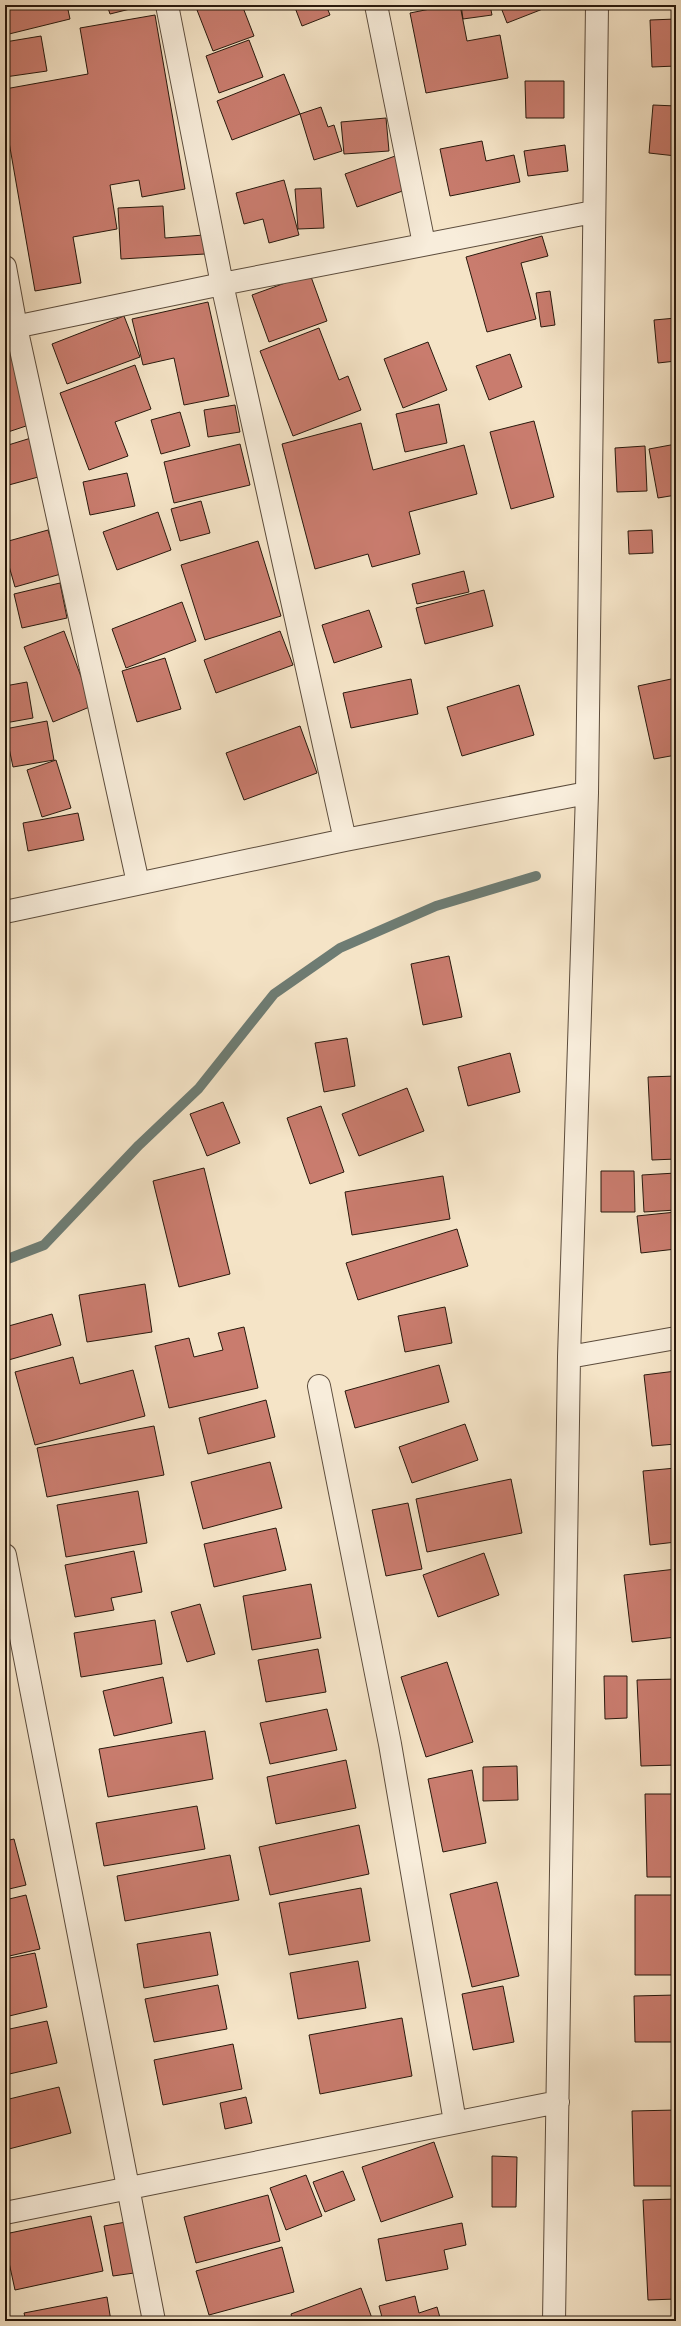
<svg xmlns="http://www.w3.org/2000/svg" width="681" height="2326" font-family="'Sorts Mill Goudy',serif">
<rect width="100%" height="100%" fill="#f5e4c7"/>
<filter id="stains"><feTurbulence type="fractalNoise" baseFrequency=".005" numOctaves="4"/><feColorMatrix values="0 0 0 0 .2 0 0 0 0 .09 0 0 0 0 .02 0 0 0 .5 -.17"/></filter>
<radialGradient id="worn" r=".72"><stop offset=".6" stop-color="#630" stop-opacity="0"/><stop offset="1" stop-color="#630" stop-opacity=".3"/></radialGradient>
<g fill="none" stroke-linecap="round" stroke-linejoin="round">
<path stroke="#6e7c73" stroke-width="10" d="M5 1260 44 1245 139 1145 199 1088 274 994 340 948 436 906 536 876"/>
</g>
<path fill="#c97c6e" stroke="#29190d" d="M5 5H67L70 19 5 35Z
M107 5H146L110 14Z
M211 5H242L254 36 213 51 197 10Z
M294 5H326L330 15 302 26Z
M409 5H436L410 10Z
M450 5H460L467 41 500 35 508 78 426 93 410 13Z
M461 5H490L492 15 463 19Z
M500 5H553L507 23Z
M155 15 185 189 142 197 139 180 110 185 117 229 73 237 81 283 35 291 5 119V89L88 74 80 28Z
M676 19V66L652 67 650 20Z
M41 36 47 71 5 77V42Z
M249 40 263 77 219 93 206 56Z
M284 74 300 114 232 140 217 101Z
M525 81H564V118H526Z
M653 105 676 106V156L649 153Z
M321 107 328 127 334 125 342 151 314 160 300 114Z
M386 118 389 151 344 154 341 122Z
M482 141 486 161 514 155 520 182 450 196 440 149Z
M565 145 568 171 528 176 524 151Z
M398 155 411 188 357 207 345 174Z
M284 180 299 235 269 243 263 219 244 224 236 193Z
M321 188 324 228 298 229 295 189Z
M163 206 165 238 204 235 205 254 121 259 118 208Z
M542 236 548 256 521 263 536 319 487 332 466 257Z
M310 274 327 321 269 342 252 295Z
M550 291 555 325 541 327 536 293Z
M208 302 229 396 184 405 174 358 143 365 132 319Z
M124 316 140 357 67 384 52 344Z
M676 318V361L658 363 654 320Z
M319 328 339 380 348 376 361 410 293 436 260 351Z
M5 334 35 423 5 433Z
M428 342 447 390 403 408 384 359Z
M510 354 522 387 489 400 476 366Z
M135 365 151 409 115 422 128 456 89 470 60 393Z
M439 404 447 443 405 452 396 414Z
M235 405 240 432 208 437 204 410Z
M180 412 190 446 161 454 151 420Z
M534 421 554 497 511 509 490 432Z
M361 423 373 470 464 445 477 494 409 512 420 554 372 567 368 554 315 569 282 444Z
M31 438 42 476 5 486V446Z
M240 444 250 485 174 503 164 462Z
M676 444V495L658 498 649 449Z
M645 446 647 491 617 492 615 448Z
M127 473 135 506 90 515 83 482Z
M201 501 210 533 180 541 171 509Z
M158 512 171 550 117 570 103 532Z
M48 530 61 574 15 587 5 552V542Z
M652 530 653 553 629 554 628 531Z
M258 541 281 616 205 640 181 565Z
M464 571 469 592 417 604 412 584Z
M60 583 67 618 22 628 14 594Z
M484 590 493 626 425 644 416 608Z
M182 602 196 641 126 668 112 629Z
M369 610 382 647 334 663 322 625Z
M64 631 92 706 53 722 24 647Z
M280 631 293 665 216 693 204 660Z
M165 658 181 709 137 722 122 671Z
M676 678V755L654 759 638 686Z
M411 679 418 714 351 728 343 693Z
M27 682 33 718 5 723V686Z
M519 685 534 735 462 756 447 707Z
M47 721 54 760 13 767 5 729Z
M300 726 317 773 244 800 226 753Z
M56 760 71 808 42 817 27 770Z
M78 813 84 840 28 851 23 823Z
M449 956 462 1017 423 1025 411 964Z
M347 1038 355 1086 324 1092 315 1043Z
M510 1053 520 1092 468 1106 458 1067Z
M676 1076V1159L652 1160 648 1077Z
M407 1088 424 1131 359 1156 342 1114Z
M223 1102 240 1143 207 1156 190 1114Z
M321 1106 344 1172 310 1184 287 1118Z
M204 1168 230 1274 179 1287 153 1181Z
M601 1171H634L635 1212H601Z
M676 1173V1210L644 1212 642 1175Z
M443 1176 450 1219 352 1235 345 1192Z
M676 1212V1249L641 1253 637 1216Z
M457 1229 468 1266 358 1300 346 1263Z
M145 1284 152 1332 87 1342 79 1295Z
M445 1307 452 1343 405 1352 398 1316Z
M52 1314 61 1345 5 1361V1327Z
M244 1327 258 1388 169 1408 155 1346 189 1338 194 1357 223 1350 218 1333Z
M73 1357 80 1384 133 1370 145 1416 35 1445 15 1372Z
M439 1365 449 1402 355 1428 345 1391Z
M676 1371V1444L652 1446 644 1375Z
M266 1400 275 1437 208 1454 199 1418Z
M465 1424 478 1460 412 1483 399 1447Z
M154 1426 164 1475 47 1497 37 1448Z
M270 1462 282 1508 203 1529 191 1482Z
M676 1468V1542L650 1545 643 1471Z
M511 1479 522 1533 427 1552 416 1499Z
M138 1491 147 1543 66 1557 57 1505Z
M408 1503 422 1569 386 1576 372 1510Z
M276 1528 286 1570 214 1587 204 1544Z
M134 1551 142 1592 111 1598 114 1610 75 1617 65 1565Z
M484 1553 499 1595 438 1617 423 1575Z
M676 1569V1637L632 1642 624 1575Z
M311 1584 321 1638 252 1650 243 1596Z
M200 1604 215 1654 187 1662 171 1612Z
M155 1620 162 1664 81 1677 74 1633Z
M318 1649 326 1692 266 1702 258 1660Z
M447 1662 473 1742 426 1757 401 1677Z
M604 1676H627V1718L605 1719Z
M163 1677 172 1723 114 1736 103 1691Z
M676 1679V1765L641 1766 637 1680Z
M327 1709 337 1750 270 1764 260 1723Z
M205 1731 213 1779 108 1797 99 1749Z
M346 1760 356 1808 276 1824 267 1777Z
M517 1766 518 1800 483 1801V1767Z
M472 1770 486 1843 443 1852 428 1779Z
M645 1794H676V1877H647Z
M197 1806 205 1849 104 1866 96 1823Z
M359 1825 369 1874 270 1895 259 1847Z
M14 1839 26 1885 5 1890V1841Z
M230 1855 239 1900 125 1921 117 1876Z
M497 1882 519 1976 472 1987 450 1894Z
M361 1888 370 1941 289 1955 279 1903Z
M26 1895 40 1949 5 1957V1900Z
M635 1895H676V1975H635Z
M210 1932 218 1975 144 1988 137 1944Z
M35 1953 47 2007 5 2017V1959Z
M358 1961 366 2008 298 2019 290 1973Z
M218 1985 227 2029 154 2042 145 1999Z
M503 1986 514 2042 473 2050 462 1994Z
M676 1995V2042H635L634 1996Z
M402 2018 412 2076 320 2094 309 2035Z
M47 2021 57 2063 5 2075V2030Z
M233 2044 242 2089 163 2105 154 2060Z
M59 2087 71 2133 5 2150V2100Z
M246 2097 252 2123 225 2129 220 2103Z
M676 2110V2186H634L632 2111Z
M434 2142 453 2197 381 2222 362 2167Z
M492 2156 517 2157 516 2207H492Z
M343 2171 355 2200 325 2212 313 2182Z
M306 2175 322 2216 286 2230 270 2188Z
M268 2195 280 2241 196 2263 184 2217Z
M676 2199V2299L648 2300 643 2200Z
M91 2216 103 2271 15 2290 5 2244V2234Z
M126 2222 134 2273 113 2276 104 2226Z
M462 2223 466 2245 444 2250 448 2269 386 2281 378 2239Z
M282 2247 294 2292 209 2315 196 2271Z
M361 2288 373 2321H293L291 2314Z
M415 2296 419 2313 437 2307 441 2321H383L379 2306Z
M107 2297 111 2321H26L24 2313Z"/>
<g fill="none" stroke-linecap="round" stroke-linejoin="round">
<g stroke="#5c4c3c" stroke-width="24">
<path id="minor" d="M167 5 222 284 345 840
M376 5 424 244
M5 267 16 327 138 883
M5 329 222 284 593 212
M5 912 345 840 587 793
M569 1357 676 1338
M319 1386 390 1744 455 2122
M5 1555 154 2321
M5 2213 558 2102
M554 2321 569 1357 587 793 597 5"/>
</g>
<use href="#minor" stroke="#f8eddb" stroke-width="22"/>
</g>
<rect width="681" height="2326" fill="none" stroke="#f5e4c7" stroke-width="20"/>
<rect x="6" y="6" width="669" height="2314" fill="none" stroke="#29190d" stroke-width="2"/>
<rect x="10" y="10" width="661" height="2306" fill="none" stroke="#29190d"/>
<rect width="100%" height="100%" filter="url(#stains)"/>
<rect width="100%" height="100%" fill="url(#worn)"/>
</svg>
